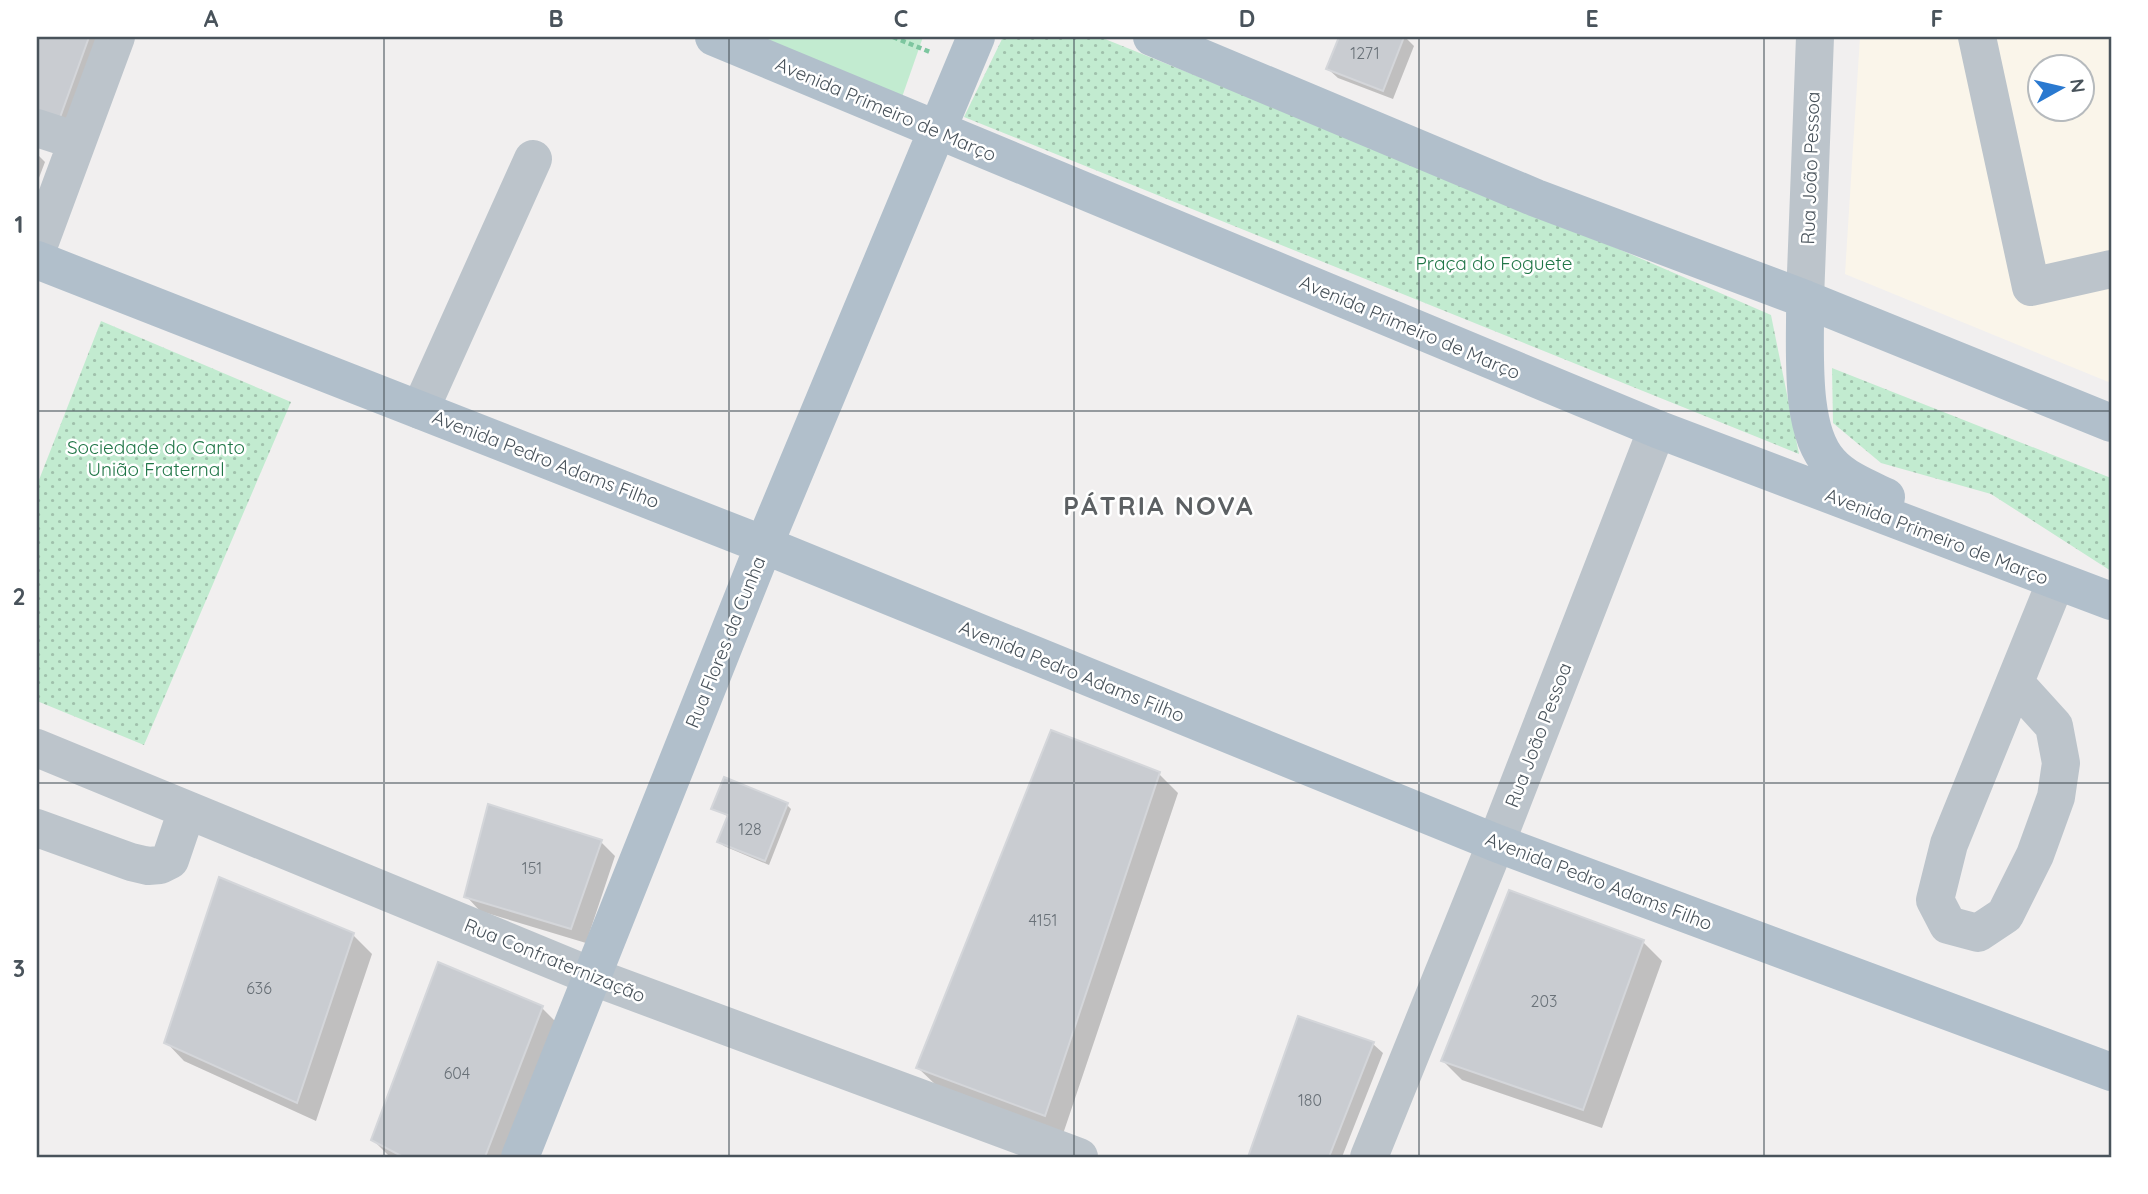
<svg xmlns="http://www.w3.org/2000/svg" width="2148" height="1194" font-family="Quicksand,sans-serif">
<defs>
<pattern id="park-dots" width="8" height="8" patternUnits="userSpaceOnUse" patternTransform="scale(1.75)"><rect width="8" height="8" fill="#c2ebd0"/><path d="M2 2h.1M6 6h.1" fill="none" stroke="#a0c1ac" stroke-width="1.8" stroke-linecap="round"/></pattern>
</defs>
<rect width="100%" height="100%" fill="#f1efef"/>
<path fill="#faf5ea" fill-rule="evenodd" d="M1860 37H2111V383L1845 274ZM2039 66H2082V108H2039Z"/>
<path fill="#c2ebd0" d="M750 37H923L901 100Z"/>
<path fill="url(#park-dots)" d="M1003 37H1100L1524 208 1771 315 1799 454 964 117Z
M101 321 291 402 144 745 37 701V485Z
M1832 368 2111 478V571L1991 494 1881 463 1833 423Z"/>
<path fill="#0003" d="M38 37H109L72 136 37 123Z
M1341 37H1405L1414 46 1393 99 1338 78 1328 69Z
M37 154 45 162 37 183Z
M1159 774 1178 793 1063 1134 937 1086 918 1068Z
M787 805 791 809 769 865 724 846 719 842 729 817 713 808Z
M601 842 615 856 586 943 480 911 466 896Z
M353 935 372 954 316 1121 184 1061 166 1042Z
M1643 942 1662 961 1602 1128 1462 1080 1443 1061Z
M542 1008 561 1027 511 1157H390L373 1140Z
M1299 1018 1373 1044 1383 1053 1342 1157H1250Z"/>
<path fill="#c9ccd1" stroke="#d4d6da" stroke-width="2" d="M37 37H89L58 123 37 115Z
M1339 37H1404L1383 91 1326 69Z
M1051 730 1160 772 1045 1116 916 1068Z
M724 777 788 803 765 861 717 842 728 815 711 809Z
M488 804 602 840 571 929 464 897Z
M219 877 354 933 297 1103 164 1043Z
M1509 890 1644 940 1583 1110 1441 1061Z
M438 962 543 1006 485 1157H403L371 1140Z
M1298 1016 1374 1042 1329 1157H1248Z"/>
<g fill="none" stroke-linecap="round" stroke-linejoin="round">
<path stroke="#7dc69f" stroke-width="4.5" stroke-dasharray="5 3.5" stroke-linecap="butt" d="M893 37 930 52"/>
<path stroke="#bcc4cb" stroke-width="38" d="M1977 37 2031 287 2111 269
M37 128 77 141
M37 250 116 37
M1805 299 1815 37
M420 410 533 159
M2015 683 2054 726 2061 763 2056 797 2035 855 2005 915 1978 933 1948 925 1935 900 1949 844 2056 581
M37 748 591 976 1079 1157
M37 828 131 862 148 866 160 865 170 860 187 810
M1369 1157 1496 843 1657 429"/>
<path stroke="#b1bfcb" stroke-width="38" d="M714 37 1657 429 2111 601
M1152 37 1536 198 1805 299 2111 423
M37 260 764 545 1496 843 2111 1072
M1805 299C1806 345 1798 429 1830 463 1844 479 1867 488 1886 497
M520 1157 764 545 976 37"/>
</g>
<path fill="none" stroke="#49535b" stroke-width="2" stroke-opacity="0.55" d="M384 37V1157M729 37V1157M1074 37V1157M1419 37V1157M1764 37V1157M37 411H2111M37 783H2111"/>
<g text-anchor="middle" stroke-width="5" stroke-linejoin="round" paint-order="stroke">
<g font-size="16" fill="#697178">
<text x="1365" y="59">1271</text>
<text x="750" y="835">128</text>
<text x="532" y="874">151</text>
<text x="1043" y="926">4151</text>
<text x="259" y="994">636</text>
<text x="1544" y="1007">203</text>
<text x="457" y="1079">604</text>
<text x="1310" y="1106">180</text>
</g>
<g font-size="19" fill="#49535b" stroke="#fff">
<text transform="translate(886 109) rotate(23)" y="7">Avenida Primeiro de Março</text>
<text transform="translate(1810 168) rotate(-88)" y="7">Rua João Pessoa</text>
<text transform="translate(1410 327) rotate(23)" y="7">Avenida Primeiro de Março</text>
<text transform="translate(546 459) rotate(21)" y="7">Avenida Pedro Adams Filho</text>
<text transform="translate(1937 536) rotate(21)" y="7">Avenida Primeiro de Março</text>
<text transform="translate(725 642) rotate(-68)" y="7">Rua Flores da Cunha</text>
<text transform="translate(1072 671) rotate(22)" y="7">Avenida Pedro Adams Filho</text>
<text transform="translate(1538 735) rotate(-69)" y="7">Rua João Pessoa</text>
<text transform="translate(1599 881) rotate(21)" y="7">Avenida Pedro Adams Filho</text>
<text transform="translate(555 960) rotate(22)" y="7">Rua Confraternização</text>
</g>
<g font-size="19" fill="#207647" stroke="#fff">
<text x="1494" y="270">Praça do Foguete</text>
<text x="156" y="454">Sociedade do Canto<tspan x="156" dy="22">União Fraternal</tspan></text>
</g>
<g font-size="26" font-weight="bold" letter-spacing="2" fill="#5c6063" stroke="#fff">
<text x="1159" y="515">PÁTRIA NOVA</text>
</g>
</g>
<rect width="2148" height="1194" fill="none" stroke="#ffffff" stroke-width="77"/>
<g transform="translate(2061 88) rotate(82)"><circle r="33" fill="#ffffff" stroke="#b6babd" stroke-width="2"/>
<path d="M0-5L12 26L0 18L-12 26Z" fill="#2a79d0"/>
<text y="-10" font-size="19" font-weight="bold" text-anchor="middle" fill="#49535b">N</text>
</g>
<rect x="38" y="38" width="2072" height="1118" fill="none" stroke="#49535b" stroke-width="2.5"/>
<g font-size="23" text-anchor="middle" font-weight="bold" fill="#49535b">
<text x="211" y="27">A</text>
<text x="556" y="27">B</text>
<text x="901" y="27">C</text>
<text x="1247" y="27">D</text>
<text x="1592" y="27">E</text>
<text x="1937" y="27">F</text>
<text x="19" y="233">1</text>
<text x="19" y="605">2</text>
<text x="19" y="977">3</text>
</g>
</svg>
